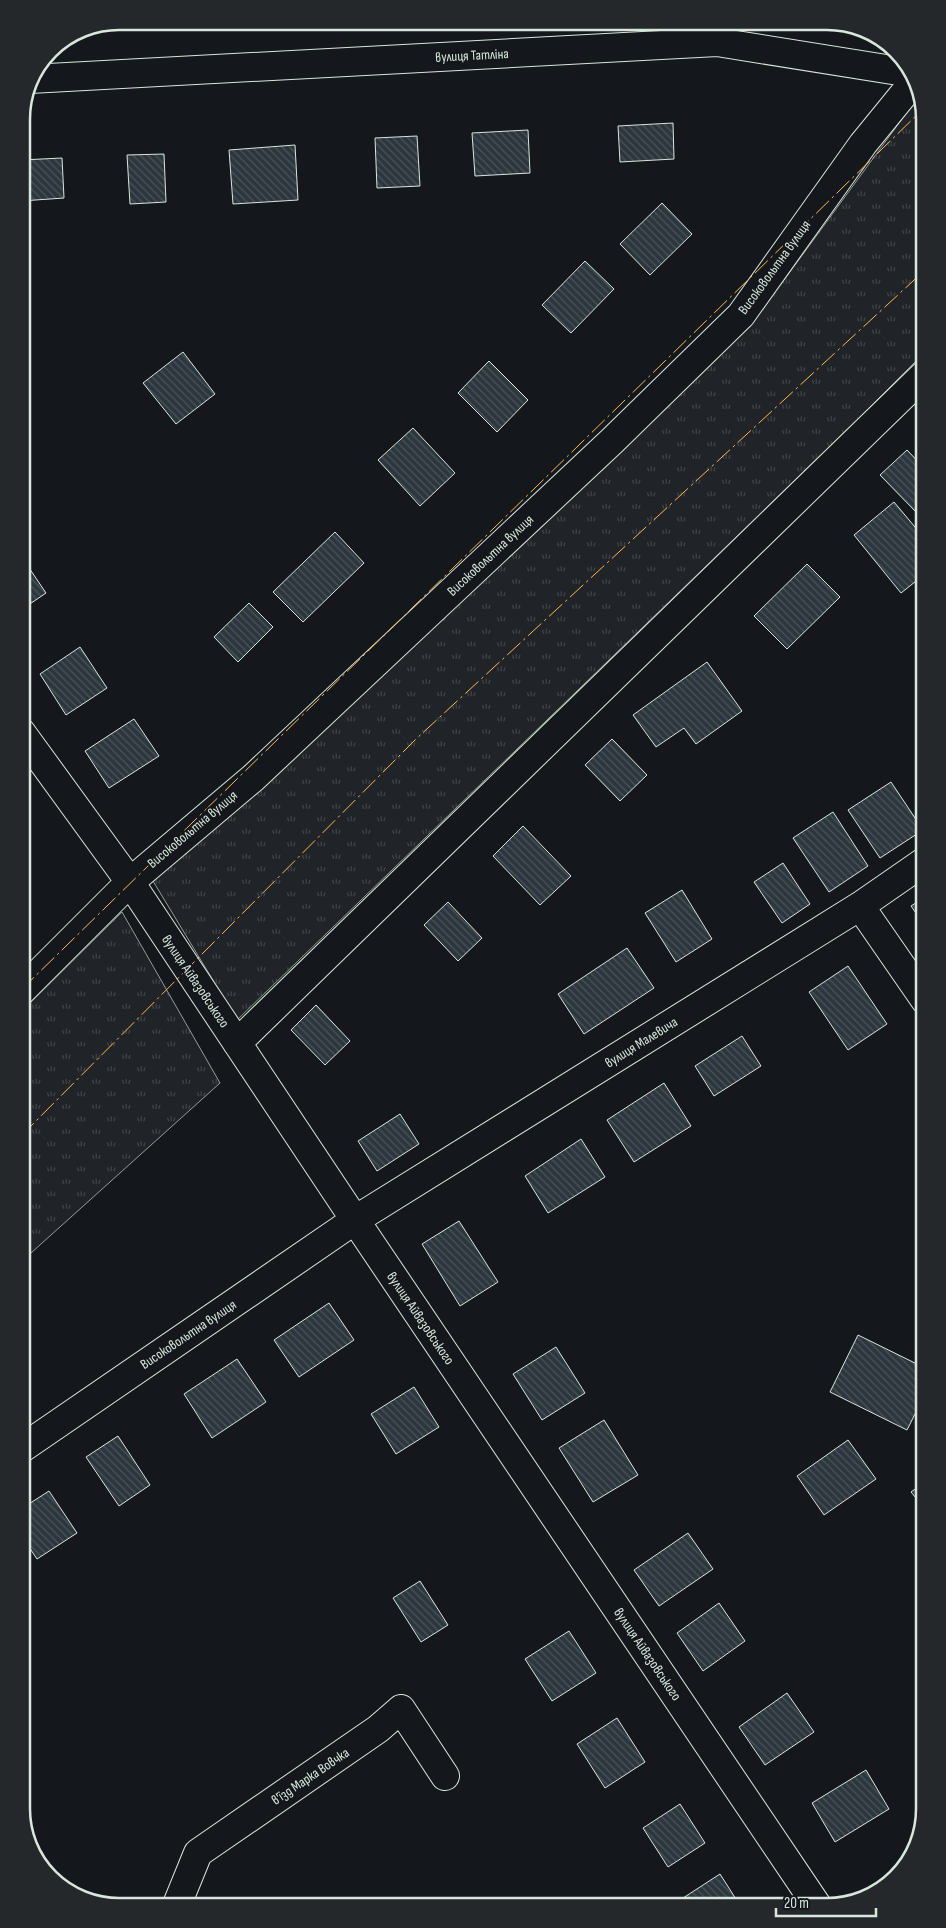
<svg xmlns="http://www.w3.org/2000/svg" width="946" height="1928" font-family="'Sofia Sans Condensed',sans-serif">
<defs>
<pattern id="grass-tufts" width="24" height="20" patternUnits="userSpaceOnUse" patternTransform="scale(1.25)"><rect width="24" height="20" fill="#202428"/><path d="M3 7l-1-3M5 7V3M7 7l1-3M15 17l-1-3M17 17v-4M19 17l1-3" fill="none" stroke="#404447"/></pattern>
<pattern id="building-back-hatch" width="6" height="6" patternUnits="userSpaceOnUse" patternTransform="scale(1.25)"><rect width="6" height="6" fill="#2c363c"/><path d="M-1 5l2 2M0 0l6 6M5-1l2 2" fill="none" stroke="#4a5358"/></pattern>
</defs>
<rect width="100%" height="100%" fill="#14181c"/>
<path fill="url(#grass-tufts)" stroke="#939e99" d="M913 104 923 109 925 119V352L857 420 237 1020 153 881 751 325Z
M122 912 220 1083 21 1262V1012Z"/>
<path fill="url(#building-back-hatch)" stroke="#d8e6dc" d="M673 123 674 159 620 162 618 126Z
M528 130 530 173 475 176 472 133Z
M417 136 420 186 377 188 375 138Z
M295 145 298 200 233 204 229 150Z
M164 154 166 202 130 204 127 155Z
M62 158 64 198 21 201V160Z
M662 203 692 234 650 275 620 244Z
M585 261 614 289 571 333 542 305Z
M183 352 215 394 176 424 143 383Z
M489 361 528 400 497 432 458 393Z
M413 428 455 473 420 506 378 460Z
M907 450 925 469V501L915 511 880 475Z
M894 502 925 539V574L901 593 854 535Z
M335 532 364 563 303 622 273 592Z
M21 556 46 593 21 610Z
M807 564 840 597 787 649 754 616Z
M249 603 273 627 238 662 214 637Z
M80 647 107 688 66 715 40 674Z
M707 662 742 711 696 744 684 728 656 747 633 715Z
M134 719 159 756 109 788 85 751Z
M612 739 647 775 620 801 585 765Z
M891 782 923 830 880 858 848 810Z
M833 812 868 866 829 892 793 838Z
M523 826 571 876 540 905 493 856Z
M783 863 810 904 782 923 754 882Z
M682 890 712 939 676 962 645 913Z
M925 897V926L911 906Z
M448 902 482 938 458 961 424 925Z
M627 948 654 988 584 1034 558 994Z
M848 966 887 1024 848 1050 809 992Z
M316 1005 350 1041 325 1065 291 1030Z
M742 1036 761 1066 714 1096 695 1066Z
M664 1083 691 1126 634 1162 607 1120Z
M400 1114 419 1144 377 1171 358 1141Z
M581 1139 605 1177 548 1213 525 1176Z
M459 1221 498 1282 460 1306 422 1244Z
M329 1303 354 1340 299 1377 274 1340Z
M858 1335 925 1368V1394L907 1430 830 1392Z
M556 1347 585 1393 542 1420 513 1374Z
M237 1359 266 1402 212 1438 184 1394Z
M414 1387 439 1427 396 1454 371 1414Z
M604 1420 638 1475 593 1502 559 1448Z
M118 1436 150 1485 119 1506 86 1457Z
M848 1440 876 1479 824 1515 797 1476Z
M925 1482V1509L911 1492Z
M49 1491 77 1533 37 1559 21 1535V1509Z
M688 1533 713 1569 659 1606 634 1570Z
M420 1581 448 1625 421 1642 393 1598Z
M719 1603 745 1641 703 1671 677 1633Z
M569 1631 596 1673 552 1701 525 1659Z
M787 1693 814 1732 765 1765 739 1727Z
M617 1718 645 1762 605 1788 577 1744Z
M866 1770 889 1809 835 1842 812 1803Z
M680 1804 705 1843 668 1867 643 1828Z
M720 1874 741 1907H684L680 1900Z"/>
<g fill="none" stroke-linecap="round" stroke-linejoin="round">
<g stroke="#d8e6dc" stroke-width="30">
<path id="street" d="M30 79 717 42 911 73
M21 732 130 882 355 1220 818 1907
M860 906 925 1000
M21 991 130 882 253 778 612 441 741 315 863 144 916 79
M237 1043 925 374
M21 1449 355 1220 860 906 925 861
M176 1907 198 1853 378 1729 401 1709 445 1776"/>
</g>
<use href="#street" stroke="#14181c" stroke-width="28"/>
<path stroke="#ffb74d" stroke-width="1" stroke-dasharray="18 4 2.5 4" stroke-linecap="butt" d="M21 990 923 109
M21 1136 416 739 925 270"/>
</g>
<g text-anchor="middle" stroke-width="4" stroke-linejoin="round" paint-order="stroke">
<g font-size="14" fill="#d8e6dc" stroke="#14181c">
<text transform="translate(472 55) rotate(-3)" y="5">вулиця Татліна</text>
<text transform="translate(774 267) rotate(-54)" y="5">Високовольтна вулиця</text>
<text transform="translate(490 555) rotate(-43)" y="5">Високовольтна вулиця</text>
<text transform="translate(192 829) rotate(-40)" y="5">Високовольтна вулиця</text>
<text transform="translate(196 981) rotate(56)" y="5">вулиця Айвазовського</text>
<text transform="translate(641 1042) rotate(-32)" y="5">вулиця Малевича</text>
<text transform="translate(421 1318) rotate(56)" y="5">вулиця Айвазовського</text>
<text transform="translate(188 1334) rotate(-34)" y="5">Високовольтна вулиця</text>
<text transform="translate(648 1654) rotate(56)" y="5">вулиця Айвазовського</text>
<text transform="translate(310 1776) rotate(-34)" y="5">в'їзд Марка Вовчка</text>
</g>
</g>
<path d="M0 0H946V1928H0ZM119 30H827A89 89 0 0 1 916 119V1809A89 89 0 0 1 827 1898H119A89 89 0 0 1 30 1809V119A89 89 0 0 1 119 30Z" fill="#24282b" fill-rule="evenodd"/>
<path fill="none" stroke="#d8e6dc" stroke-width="2.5" d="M119 30H827A89 89 0 0 1 916 119V1809A89 89 0 0 1 827 1898H119A89 89 0 0 1 30 1809V119A89 89 0 0 1 119 30Z"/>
<path d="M776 1908v8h100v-8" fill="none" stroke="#d8e6dc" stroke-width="2.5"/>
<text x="784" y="1908" font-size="15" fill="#d8e6dc" stroke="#14181c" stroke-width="4" paint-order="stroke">20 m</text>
</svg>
